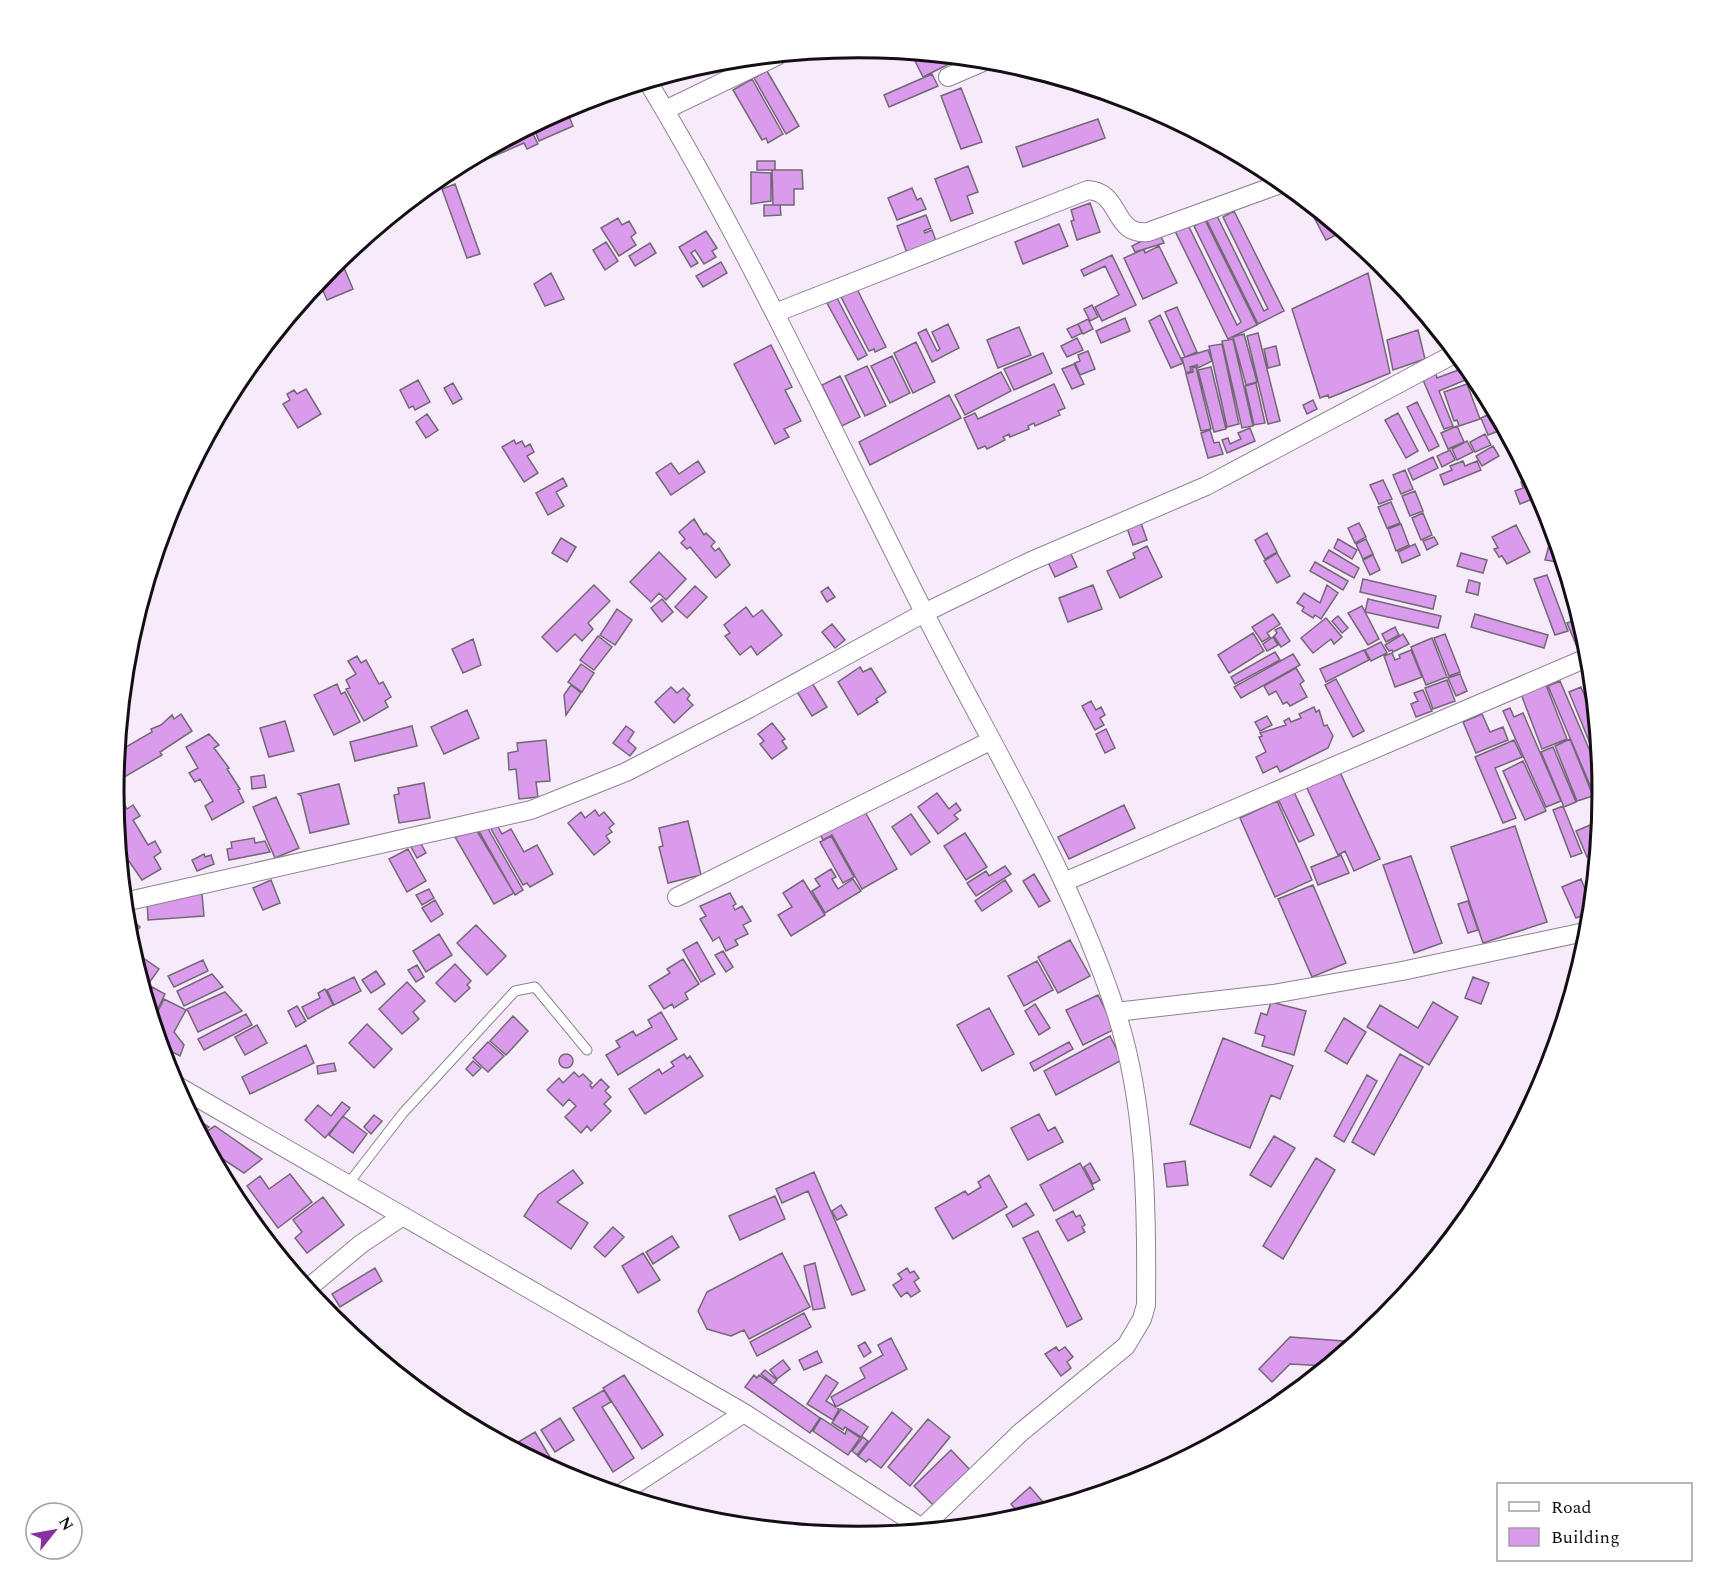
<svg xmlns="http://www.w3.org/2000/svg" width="1716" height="1585" font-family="Spectral,serif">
<rect width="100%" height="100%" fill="#f7eafa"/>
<path fill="#da9bec" stroke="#736876" stroke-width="1.5" d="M911 53 961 58 923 77Z
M767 71 799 126 786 134 754 78Z
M932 74 938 86 889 107 884 95Z
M752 79 783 134 768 143 766 138 762 140 733 90Z
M961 88 982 142 961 149 941 96Z
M566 109 573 126 539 141 533 126Z
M1098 119 1105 138 1023 167 1016 147Z
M530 128 538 144 527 149 524 143 469 167 467 162Z
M757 161H775V170H757Z
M968 166 978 192 967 196 973 213 951 221 935 179Z
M456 167 458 173 428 187 445 173Z
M772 170H802L803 189H794V205H773Z
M751 172 771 173V201L751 204Z
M455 184 480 254 467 258 442 189Z
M912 188 917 200 921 198 926 209 897 220 888 198Z
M1090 203 1100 232 1077 240 1071 221 1074 220 1071 210Z
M764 205H780L781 215 764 216Z
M1312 206 1342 232 1326 240 1309 208Z
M1234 211 1284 311 1258 324 1206 219 1216 214 1264 311 1268 309 1223 217Z
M926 215 931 228 924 231 925 233 932 230 936 241 907 253 897 226Z
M618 218 622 225 629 221 636 233 631 237 636 245 619 256 601 228Z
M1205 220 1257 325 1228 339 1175 231 1188 225 1237 325 1241 322 1194 226Z
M1059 224 1068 246 1023 264 1015 242Z
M706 231 717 248 712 251 716 257 704 264 695 250 691 253 698 263 691 267 679 247Z
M1159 232 1164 243 1135 252 1132 246Z
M606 242 618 261 605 270 593 250Z
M650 243 656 253 635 266 629 256Z
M1159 246 1177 283 1143 299 1124 258 1144 249 1145 253Z
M1112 255 1136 305 1102 321 1095 307 1119 295 1105 266 1084 276 1081 270Z
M336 262 337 264 342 263 353 289 327 300 319 281Z
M721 262 727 273 703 287 696 276Z
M551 273 564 299 545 306 534 284Z
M1368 273 1390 373 1329 398 1328 395 1320 398 1292 309Z
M857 289 886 347 875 352 874 349 869 351 841 297Z
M837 298 867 355 858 360 827 303Z
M1092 305 1098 317 1090 321 1084 309Z
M1177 307 1197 352 1185 357 1165 312Z
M1160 315 1183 363 1171 368 1149 321Z
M1125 318 1130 331 1101 343 1096 331Z
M1088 319 1093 329 1083 334 1078 324Z
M948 324 959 348 932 362 918 333 926 329 937 351 940 349 932 332Z
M1078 324 1082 333 1072 338 1067 329Z
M1019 327 1031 355 998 368 987 340Z
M1418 330 1425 359 1393 370 1387 340Z
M1258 333 1280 421 1268 424 1247 336Z
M1244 334 1257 382 1246 385 1233 337Z
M1077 338 1083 350 1067 357 1061 346Z
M1233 339 1253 426 1242 428 1222 341Z
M916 342 935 382 913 393 894 353Z
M1222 344 1239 424 1227 427 1209 346Z
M771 345 792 387 785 390 801 421 784 429 789 437 775 444 734 364Z
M1276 346 1280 365 1268 368 1264 349Z
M1208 350 1212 361 1198 368 1197 365 1190 367 1191 371 1186 373 1182 358Z
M1088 351 1095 369 1080 375 1075 363 1080 361 1078 355Z
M1043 353 1052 373 1014 390 1004 369Z
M892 356 910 393 890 403 871 366Z
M1463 362 1475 376 1439 391 1453 426 1444 429 1423 380 1436 374 1437 378 1461 369 1459 364Z
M1074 364 1084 384 1072 389 1062 369Z
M867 366 886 406 865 416 845 376Z
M1196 367 1211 429 1201 431 1186 374 1193 372 1192 368Z
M1211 367 1226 429 1214 432 1198 370Z
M1001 372 1011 391 965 415 955 395Z
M840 376 860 417 842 426 822 385Z
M418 380 430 402 415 410 413 406 409 408 400 390Z
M453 383 462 399 453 404 444 388Z
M1256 383 1265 423 1254 425 1245 386Z
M1054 384 1065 408 1058 411 1060 415 1035 426 1034 423 1028 426 1029 429 1010 437 1009 434 1003 437 1005 440 987 449 985 446 978 449 964 418 975 413 978 419Z
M1467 384 1480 419 1459 426 1457 420 1454 421 1444 392Z
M306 389 321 414 298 428 283 404 290 400 287 394 294 390 297 394Z
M949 395 961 418 870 465 859 442Z
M1313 400 1317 409 1307 414 1303 405Z
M1417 402 1439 446 1429 451 1407 407Z
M1495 412 1504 429 1488 435 1481 418Z
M1398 413 1418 451 1406 458 1385 420Z
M427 414 438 430 426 438 416 422Z
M1457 426 1464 442 1448 449 1441 433Z
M1250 428 1255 441 1227 453 1222 440 1228 438 1230 444 1241 439 1238 433Z
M1210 430 1214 443 1219 442 1223 454 1208 458 1201 433Z
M1485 434 1491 445 1475 452 1470 442Z
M514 440 516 444 522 441 525 447 530 444 534 452 527 456 538 473 524 482 502 447Z
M1467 441 1473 452 1457 460 1452 449Z
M1493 446 1499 456 1482 466 1476 456Z
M1450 450 1455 460 1442 467 1437 456Z
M1433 457 1438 468 1413 480 1408 469Z
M698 461 705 472 671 495 656 473 671 463 679 474Z
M1463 461 1465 466 1477 461 1481 470 1444 485 1440 475 1452 470 1450 466Z
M1405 470 1413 489 1401 494 1393 475Z
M563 478 567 486 556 492 564 506 548 515 536 493Z
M1530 479 1540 496 1520 504 1515 491 1523 488 1521 482Z
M1383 480 1392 499 1379 504 1370 485Z
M1415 491 1423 511 1410 516 1402 496Z
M1391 502 1400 523 1387 528 1378 507Z
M1423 513 1432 535 1421 540 1412 518Z
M694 519 704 535 706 533 715 542 711 546 715 551 719 548 730 565 716 578 690 547 687 549 681 543 685 539 679 532Z
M1141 523 1147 540 1133 545 1127 528Z
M1359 523 1366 537 1355 543 1348 528Z
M1401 524 1409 545 1396 551 1388 529Z
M1516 525 1530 552 1507 564 1502 556 1499 557 1494 549 1498 548 1492 537Z
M1267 533 1277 552 1265 559 1255 540Z
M1434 537 1438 544 1427 550 1423 541Z
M561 538 576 547 567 562 552 553Z
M1338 539 1357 550 1352 559 1334 548Z
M1366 539 1373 554 1363 559 1356 544Z
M1415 544 1420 555 1402 563 1398 552Z
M1549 545 1558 547 1563 563 1545 560Z
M1147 546 1162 577 1120 598 1107 571 1135 558 1133 553Z
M1069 550 1077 567 1055 577 1047 560Z
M1329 550 1359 568 1354 578 1323 561Z
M659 552 686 579 666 600 659 593 651 602 630 582Z
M1277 553 1290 576 1277 583 1264 561Z
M1461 553 1487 560 1483 573 1457 566Z
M1373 555 1380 570 1370 575 1363 560Z
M1315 562 1348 581 1343 590 1310 571Z
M1547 575 1568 631 1555 635 1534 579Z
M1363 579 1436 596 1433 609 1360 592Z
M1469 580 1480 583 1478 595 1466 592Z
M594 585 610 601 588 623 593 629 582 641 575 634 557 652 542 637Z
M1093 585 1102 609 1068 622 1059 598Z
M1327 585 1338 593 1321 619 1315 615 1313 618 1302 611 1304 607 1297 603 1304 593 1320 603Z
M695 586 707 597 687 618 675 607Z
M828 587 835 597 827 602 821 592Z
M662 599 673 612 662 622 651 608Z
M1368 599 1441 616 1438 628 1365 612Z
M1362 606 1379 639 1368 645 1348 613Z
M746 607 753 617 762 610 782 635 757 655 751 646 740 655 725 636 730 633 724 625Z
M617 609 632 620 615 645 600 635Z
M1273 614 1280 624 1267 633 1270 637 1262 642 1252 627Z
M1475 614 1548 635 1544 648 1471 627Z
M1338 616 1348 628 1342 633 1332 621Z
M1326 618 1342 637 1334 644 1331 639 1313 653 1301 638Z
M1576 620 1586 643 1577 647 1567 623Z
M832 624 845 640 835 648 822 632Z
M1281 627 1290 641 1281 647 1274 636 1277 633 1275 630Z
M1395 627 1399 635 1386 642 1382 634Z
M1253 633 1264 651 1229 673 1218 655Z
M1403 634 1409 644 1393 652 1392 650 1389 651 1385 645Z
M1445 634 1460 672 1449 676 1434 638Z
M598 636 612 647 594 670 580 660Z
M1273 637 1278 645 1267 651 1263 644Z
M1432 638 1447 677 1426 685 1411 647Z
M473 639 481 665 463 673 452 649Z
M1381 642 1387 653 1371 661 1365 650Z
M1364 650 1369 660 1326 682 1320 669Z
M1411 650 1422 677 1395 687 1384 656 1392 653 1395 660 1400 658 1399 655Z
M1275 652 1280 660 1235 684 1231 677Z
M1293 654 1300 665 1241 698 1234 687Z
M357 656 361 663 366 660 379 684 383 682 391 697 385 701 388 707 364 721 346 689 350 688 346 680 356 674 348 661Z
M581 664 594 673 582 692 568 682Z
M860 667 863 672 871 668 886 692 876 699 878 702 858 715 838 682Z
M1296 668 1304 681 1300 684 1307 697 1290 706 1287 702 1283 704 1276 691 1269 695 1264 686Z
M1460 674 1467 691 1456 696 1448 678Z
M809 678 827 707 812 716 794 687Z
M1336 679 1364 731 1353 737 1325 685Z
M1447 680 1455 701 1433 709 1425 688Z
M1560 681 1601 777 1602 793 1595 797 1548 686Z
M337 684 341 694 345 692 360 722 334 735 314 695Z
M571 685 581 693 566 715 564 695Z
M1546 685 1567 739 1542 749 1521 694Z
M671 687 677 693 683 688 690 695 687 699 693 705 674 723 655 702Z
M1581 687 1596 723 1600 768 1569 692Z
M1423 690 1432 711 1416 717 1411 704 1418 701 1414 693Z
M1091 701 1096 710 1101 707 1105 715 1100 718 1104 725 1095 730 1082 706Z
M1314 707 1316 712 1319 710 1324 726 1327 725 1333 736 1328 748 1280 772 1277 766 1263 773 1256 757 1266 752 1259 737 1262 736 1260 733 1286 725 1284 721 1289 718 1291 722 1301 718 1299 714Z
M1510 708 1514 717 1523 713 1561 801 1546 807 1503 711Z
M467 710 479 738 444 754 431 727Z
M181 714 192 731 160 752 162 755 114 783 119 751 152 732 151 729 161 725 172 715 174 719Z
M1482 714 1490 732 1503 727 1508 740 1476 753 1463 722Z
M1267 716 1272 725 1260 731 1255 722Z
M285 721 294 751 269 757 260 728Z
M772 723 785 739 782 741 787 748 772 759 760 744 764 741 758 734Z
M412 726 417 746 355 761 350 742Z
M626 726 634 732 628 741 636 748 630 756 613 743Z
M1106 729 1115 748 1105 753 1096 734Z
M209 734 219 745 214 748 229 768 227 769 240 789 238 790 244 802 212 820 205 806 213 801 200 779 195 782 189 773 198 768 186 747Z
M1570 739 1593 796 1577 801 1555 746Z
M546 740 550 781 536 782 538 797 519 799 516 769 509 770 508 753 518 751 517 743Z
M1514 740 1522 757 1495 768 1516 818 1503 823 1475 757Z
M1553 747 1576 802 1564 807 1541 752Z
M1523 761 1546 811 1525 820 1503 771Z
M1339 770 1380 859 1354 871 1345 851 1338 855 1306 786Z
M264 775 266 787 252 789 251 777Z
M424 783 430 818 399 823 394 795 399 794 398 788Z
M339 784 349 824 310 833 301 796 298 794Z
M1294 792 1314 835 1299 842 1278 799Z
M937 793 949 809 956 803 961 810 954 815 958 819 938 834 918 807Z
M119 795 127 809 133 805 140 816 133 820 148 845 155 841 161 852 154 857 161 869 142 880 119 847 114 799Z
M276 797 299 848 275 858 253 807Z
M1277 801 1312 880 1275 897 1240 818Z
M1124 805 1135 828 1069 859 1058 837Z
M1563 806 1582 853 1571 857 1553 810Z
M595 810 599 816 604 812 614 824 609 828 612 832 606 836 610 842 594 855 568 823 581 812 585 818Z
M864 810 897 869 862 889 832 835 823 840 820 834Z
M911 814 930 842 911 855 892 827Z
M688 821 701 875 668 883 659 847 663 846 659 828Z
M1600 821 1597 853 1587 857 1576 831Z
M497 825 502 834 511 829 524 852 537 845 553 874 530 887 527 883 523 885 491 829Z
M1515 826 1547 922 1483 943 1451 847Z
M487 827 523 890 515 895 479 831Z
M477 831 514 893 494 904 455 837Z
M965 833 987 867 966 880 944 846Z
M831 836 854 877 843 883 820 842Z
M254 838 255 843 265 841 270 852 229 860 227 849 232 848 231 842Z
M420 842 426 853 417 858 411 847Z
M408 849 426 881 407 892 389 859Z
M204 854 205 857 211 855 214 864 197 871 192 860Z
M1341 855 1349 873 1318 885 1311 867Z
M1411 856 1442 943 1414 953 1383 865Z
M1005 866 1011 874 976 896 967 883 986 871 989 876Z
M831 869 836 877 832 879 838 889 853 879 861 891 825 913 812 891 820 886 815 879Z
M1034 874 1050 901 1039 907 1023 881Z
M1581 879 1591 904V912L1576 918 1562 887Z
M271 880 280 903 263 910 253 888Z
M803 880 825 915 791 936 778 915 792 907 783 893Z
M1005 880 1012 891 982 911 975 901Z
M1313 885 1346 963 1312 977 1278 899Z
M429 889 434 898 422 905 416 895Z
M730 893 736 904 733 906 735 910 742 906 751 921 743 925 748 934 735 940 738 945 726 951 719 937 713 941 700 919 706 916 700 906Z
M202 894 204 916 148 920 147 898Z
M435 900 443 914 431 922 422 908Z
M1468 901 1478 930 1468 933 1458 904Z
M125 913 140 927 131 936 127 933Z
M476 925 506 956 487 975 457 943Z
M439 934 452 955 426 972 413 951Z
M1070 940 1090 976 1058 993 1038 957Z
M697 942 715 974 701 982 683 950Z
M723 951 733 967 726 972 715 955Z
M136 953 159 969 144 990 133 956Z
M683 959 699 984 685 993 688 999 674 1008 672 1004 664 1009 649 986 670 973 667 969Z
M203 960 208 971 174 987 168 976Z
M1037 961 1053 990 1024 1006 1008 976Z
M455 964 471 981 467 985 470 988 455 1002 436 983Z
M417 965 424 977 416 982 408 970Z
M376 971 385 984 371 993 362 980Z
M212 974 223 987 184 1006 177 991Z
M354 977 361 991 334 1005 327 990Z
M1473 977 1489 983 1481 1004 1465 998Z
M407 982 425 1001 413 1012 419 1019 402 1034 379 1009Z
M152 987 165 994 154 1017 146 998Z
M325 989 333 1005 308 1019 302 1007 320 998 318 993Z
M225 992 242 1011 198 1032 187 1009Z
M1098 995 1115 1029 1083 1045 1066 1010Z
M164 999 186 1010 174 1032 184 1045 180 1056 161 1046 153 1021Z
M1271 1002 1306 1011 1294 1055 1262 1046 1265 1036 1255 1033 1261 1013 1267 1015Z
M1433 1002 1458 1017 1429 1065 1367 1027 1380 1005 1418 1028Z
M1035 1004 1050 1028 1039 1035 1025 1011Z
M297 1006 306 1021 296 1027 288 1011Z
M989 1008 1014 1054 982 1071 957 1025Z
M661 1012 677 1039 618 1075 606 1055 620 1047 616 1041 633 1031 636 1036 652 1027 648 1020Z
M246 1014 252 1025 204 1050 198 1039Z
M513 1016 528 1031 506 1055 490 1041Z
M1344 1018 1366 1032 1347 1064 1325 1051Z
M367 1024 392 1049 374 1068 349 1043Z
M257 1025 267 1043 245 1055 235 1037Z
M1110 1036 1122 1060 1056 1095 1044 1071Z
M1223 1038 1293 1066 1280 1099 1271 1095 1250 1148 1190 1124Z
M488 1042 504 1056 488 1072 473 1058Z
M1069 1042 1073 1049 1034 1071 1030 1063Z
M306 1045 314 1063 250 1094 242 1077Z
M684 1054 687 1059 690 1056 703 1076 645 1114 629 1089 659 1069 662 1074 674 1066 671 1062Z
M1400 1054 1423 1067 1374 1155 1352 1142Z
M559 1061a7 7 0 1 1 14 0a7 7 0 1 1-14 0Z
M473 1061 481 1068 473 1076 466 1069Z
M334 1063 336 1071 318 1074 317 1066Z
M574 1072 579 1077 583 1074 592 1083 590 1085 592 1088 601 1079 609 1087 605 1091 611 1097 604 1104 611 1111 591 1131 587 1126 581 1133 565 1117 576 1106 569 1099 563 1106 547 1090 559 1078 563 1083Z
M1367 1075 1377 1081 1344 1142 1334 1136Z
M342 1102 350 1108 325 1138 305 1120 318 1105 331 1116Z
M1039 1114 1048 1131 1055 1127 1063 1142 1028 1160 1011 1128Z
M374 1115 382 1121 371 1134 364 1127Z
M191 1116 209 1127 200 1133Z
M343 1116 367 1134 353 1153 329 1135Z
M215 1126 262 1159 244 1173 209 1150 201 1135Z
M1274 1136 1295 1148 1271 1187 1250 1175Z
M1316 1158 1335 1170 1283 1259 1263 1246Z
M1185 1161 1188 1185 1167 1187 1164 1164Z
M1080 1163 1094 1189 1054 1211 1040 1185Z
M1090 1163 1100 1180 1093 1184 1084 1167Z
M573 1170 583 1183 557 1202 588 1223 571 1249 524 1216 538 1195Z
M814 1172 865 1290 852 1295 808 1191 782 1203 776 1189Z
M290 1174 312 1202 278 1228 247 1186 260 1176 269 1189Z
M989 1175 1007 1207 953 1239 935 1208 965 1191 968 1195 981 1187 978 1182Z
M775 1196 785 1219 740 1240 729 1216Z
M323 1197 344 1225 307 1253 295 1238 302 1232 293 1220Z
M1026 1203 1034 1215 1013 1227 1006 1215Z
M841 1205 847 1215 837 1220 832 1211Z
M1073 1211 1076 1217 1080 1215 1085 1225 1082 1227 1085 1232 1068 1241 1056 1220Z
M613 1227 624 1237 605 1257 594 1247Z
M1038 1231 1082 1319 1067 1327 1023 1238Z
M672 1236 679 1247 653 1264 646 1252Z
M643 1253 660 1280 638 1293 622 1266Z
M782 1253 810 1307 749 1339 744 1330 731 1336 707 1329 698 1311 707 1292Z
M815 1263 825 1308 813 1310 804 1266Z
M375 1268 382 1281 340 1307 332 1294Z
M907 1268 910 1273 914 1271 919 1278 914 1282 920 1291 911 1297 907 1292 901 1297 893 1285 902 1279 898 1274Z
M804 1313 811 1327 757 1356 750 1342Z
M1290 1337 1343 1341 1342 1354 1327 1366 1290 1364 1272 1382 1259 1369Z
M891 1338 907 1369 836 1407 831 1397 865 1378 860 1368 883 1355 878 1345Z
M865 1342 871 1352 864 1357 858 1346Z
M1056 1347 1059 1351 1065 1347 1073 1357 1067 1362 1071 1368 1061 1376 1045 1354Z
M817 1351 822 1362 804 1370 799 1360Z
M783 1360 790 1369 777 1379 770 1370Z
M765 1370 777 1380 773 1384 761 1374Z
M624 1375 663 1435 642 1449 603 1388Z
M754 1375 757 1378 759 1375 820 1418 810 1433 745 1387Z
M826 1375 838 1383 826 1401 839 1409 833 1420 807 1404Z
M604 1390 611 1402 602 1407 634 1458 613 1472 573 1408Z
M841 1409 868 1427 861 1437 845 1427 843 1430 832 1423Z
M892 1412 912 1429 881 1468 869 1459 866 1462 858 1456Z
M560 1418 574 1440 555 1452 541 1430Z
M821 1418 845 1434 847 1429 860 1438 848 1455 813 1431Z
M928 1419 950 1437 910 1486 888 1467Z
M535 1432 560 1474 510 1447Z
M863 1437 868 1441 857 1455 852 1451Z
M951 1450 974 1474 937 1509 914 1486Z
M1030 1487 1049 1509 1022 1517 1011 1504Z"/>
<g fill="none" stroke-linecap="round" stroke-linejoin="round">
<g stroke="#8e8392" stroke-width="11">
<path id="service" d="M348 1184 403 1113 515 991 535 987 587 1050"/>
</g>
<g stroke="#8e8392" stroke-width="20">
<path id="minor" d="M948 77 985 61
M648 82C751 253 834 435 924 612 989 741 1071 874 1116 1012 1146 1103 1147 1209 1146 1305L1142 1319 1126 1346 1020 1433 922 1528
M665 110 777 56
M775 313 1088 190C1122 192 1112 236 1148 232L1283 183
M1064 882 1589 657
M677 897 990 741
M124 902 531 810 626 772 750 708 924 613 1029 562 1206 486 1456 353
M1116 1012 1273 994 1402 971 1589 931
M174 1084 744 1413 925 1530
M307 1289 361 1244 403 1216
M620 1494 744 1413"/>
</g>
<use href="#service" stroke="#fff" stroke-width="9"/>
<use href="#minor" stroke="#fff" stroke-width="18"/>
</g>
<path d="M0 0H1716V1585H0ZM124 792a734 734 0 1 1 1468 0a734 734 0 1 1-1468 0Z" fill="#fff" fill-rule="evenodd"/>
<path fill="none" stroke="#130f14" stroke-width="3" d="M124 792a734 734 0 1 1 1468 0a734 734 0 1 1-1468 0Z"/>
<rect x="1497" y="1483" width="195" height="78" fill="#ffffff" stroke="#a19fa1" stroke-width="1.5"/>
<rect x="1509" y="1502" width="30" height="9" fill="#ffffff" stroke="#a19fa1" stroke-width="1.5"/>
<text x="1551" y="1513" font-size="18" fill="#130f14">Road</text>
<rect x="1509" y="1528" width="30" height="18" fill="#da9bec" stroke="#a19fa1" stroke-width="1.5"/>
<text x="1551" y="1543" font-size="18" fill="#130f14">Building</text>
<g transform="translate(54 1531) rotate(59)"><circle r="28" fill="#ffffff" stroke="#a19fa1" stroke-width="1.5"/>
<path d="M0-4.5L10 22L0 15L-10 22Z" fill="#87309e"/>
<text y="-9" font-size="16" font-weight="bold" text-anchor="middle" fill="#130f14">N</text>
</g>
</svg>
